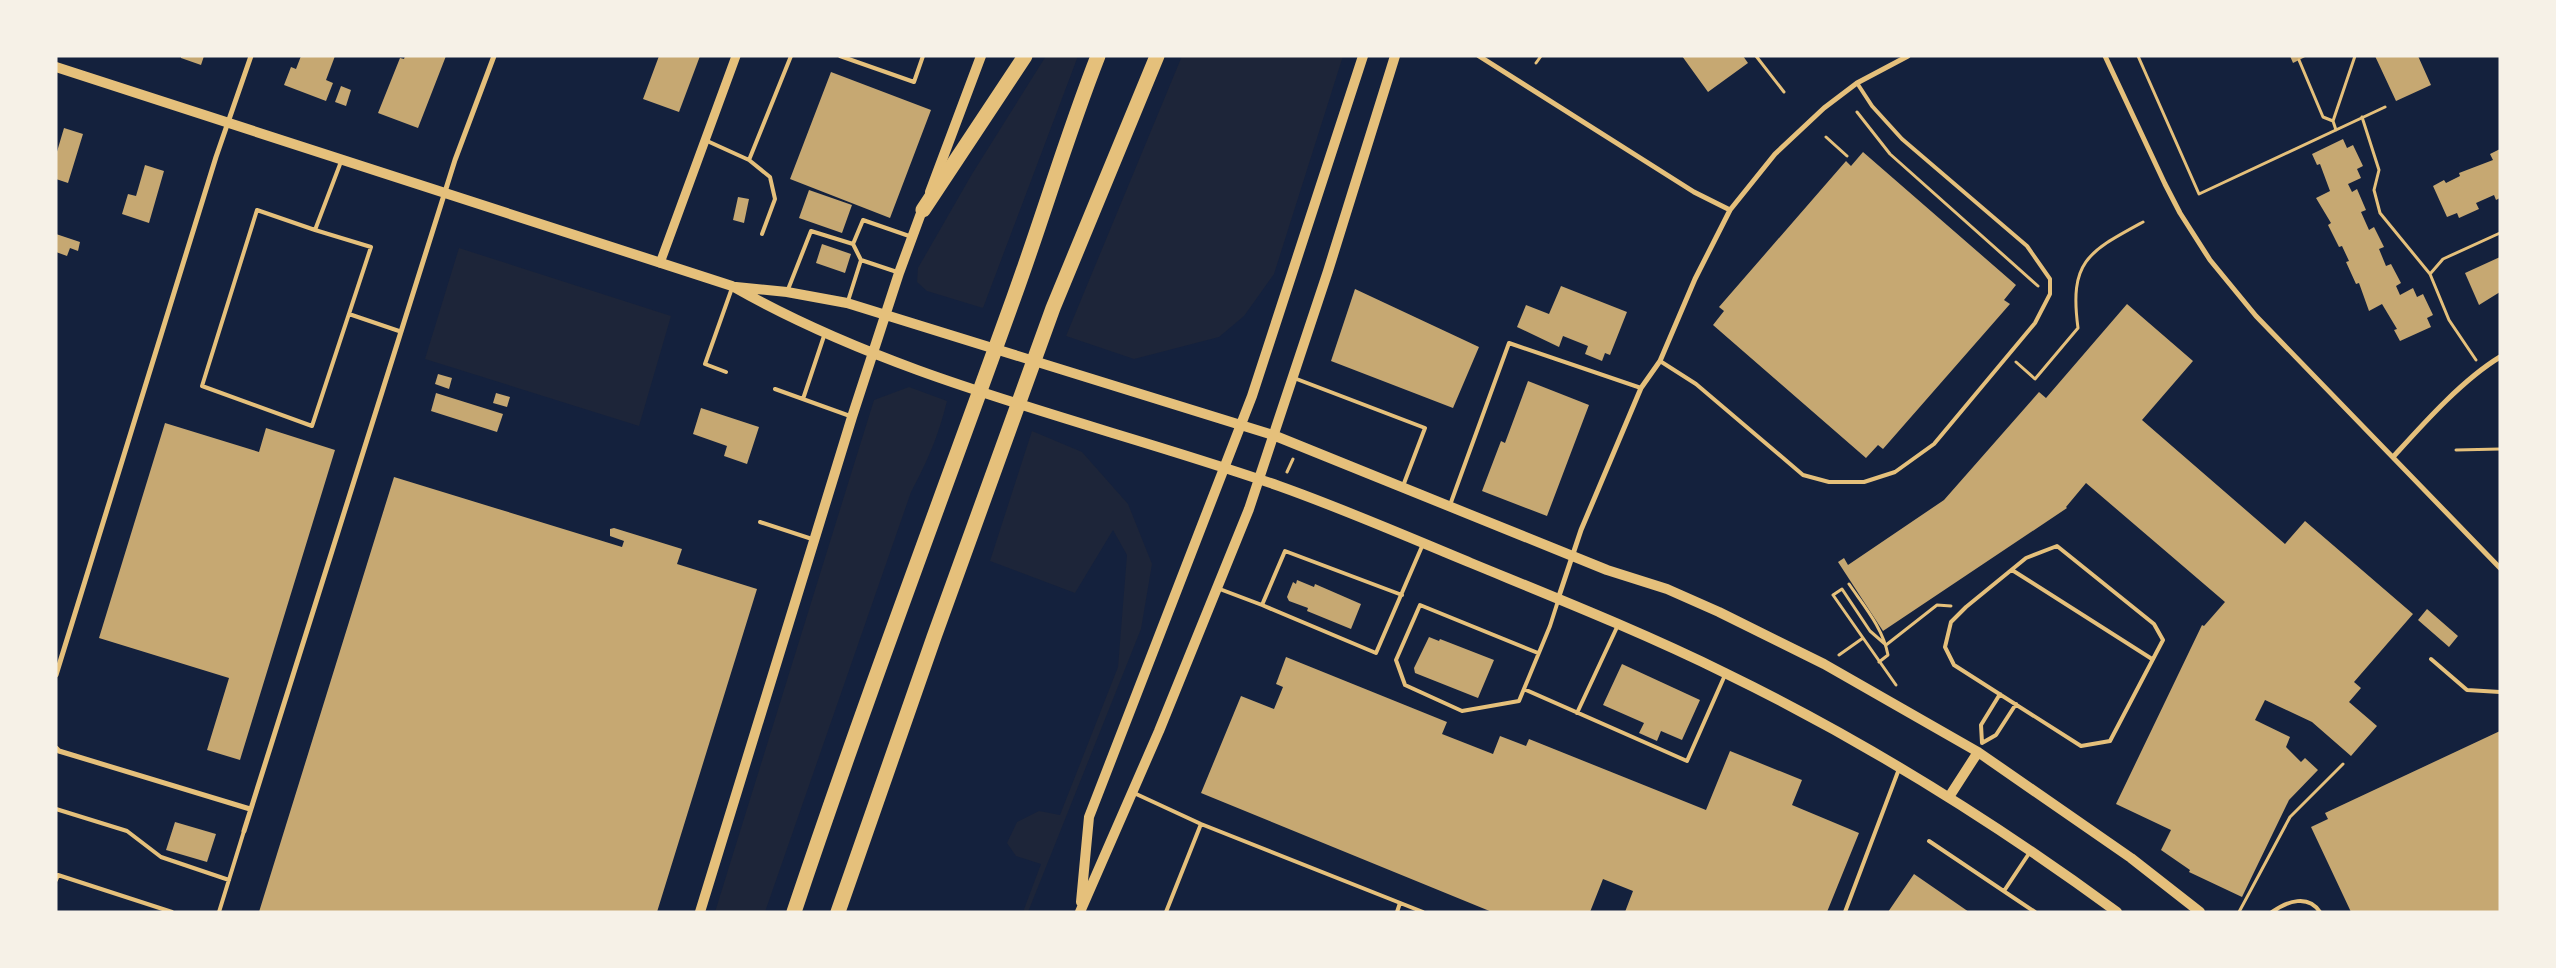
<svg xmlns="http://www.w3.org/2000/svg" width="2556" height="968" font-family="'IBM Plex Sans',sans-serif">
<rect width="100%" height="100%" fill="#14213d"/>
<path fill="#1d2539" d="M1046 56H1078L983 308 927 291 917 282 918 268 972 174Z
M1182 56H1343L1274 274 1244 316 1219 337 1134 359 1066 336Z
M459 248 671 316 639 426 425 359Z
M909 387 947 401C938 437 928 460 911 492L765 912H715L874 400Z
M1032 431 1082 452 1128 504 1152 564 1141 629 1028 912H1023L1041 864 1016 856 1007 843 1017 822 1039 811 1060 815 1118 667 1127 555 1113 530 1075 593 990 561Z"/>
<path fill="#c6a872" d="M181 56H204L201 65 181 58Z
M301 56H335L326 80 333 83 326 101 284 85 291 67 296 69Z
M405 56H446L418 128 378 113 400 58 404 59Z
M659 56H700L679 112 643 99Z
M1682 56H1743L1748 63 1708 92Z
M2290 56H2307L2293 63Z
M2375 56H2418L2431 85 2396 101Z
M831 72 931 110 890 218 790 179Z
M341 86 351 90 346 106 335 102Z
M64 128 83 134 68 183 56 179V155Z
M2343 139 2347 148 2353 145 2363 166 2357 169 2361 178 2348 184 2352 192 2357 189 2366 210 2361 212 2369 230 2374 227 2384 247 2379 249 2386 266 2391 264 2401 283 2396 286 2400 295 2413 288 2417 297 2423 294 2433 315 2427 318 2431 327 2400 341 2394 330 2397 329 2382 304 2369 311 2359 283 2356 284 2346 262 2349 261 2342 246 2339 247 2328 225 2331 223 2316 198 2330 191 2320 164 2317 165 2312 154Z
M2500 149V198L2496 200 2494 195 2476 203 2479 209 2459 218 2457 213 2447 217 2433 186 2444 180 2446 183 2460 176 2459 173 2493 160 2490 154Z
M1863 152 2016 285 2004 300 2010 304 1883 449 1878 445 1866 458 1713 325 1724 311 1719 307 1846 161 1851 166Z
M145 165 164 171 149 223 122 214 128 194 136 196Z
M809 190 852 205 842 233 799 218Z
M738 197 749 199 744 223 733 220Z
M56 234 80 242 78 251 70 248 67 256 56 252Z
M822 244 851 254 845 273 816 263Z
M2500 257V292L2479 305 2465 273Z
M1561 286 1627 312 1610 355 1605 353 1602 361 1585 354 1588 346 1563 336 1559 347 1517 327 1526 305 1549 314Z
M1355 289 1479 347 1453 408 1331 361Z
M2127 304 2193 361 2142 420 2285 544 2305 521 2413 614 2354 682 2361 688 2349 702 2377 726 2351 756 2312 722 2265 700 2255 720 2290 737 2286 747 2301 762 2305 758 2318 770 2289 800 2242 897 2189 872 2190 870 2161 850 2171 830 2116 804 2202 625 2204 626 2225 602 2086 483 2066 507 2067 508 1883 631 1838 562 1844 558 1848 565 1944 500 2039 392 2046 398Z
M438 374 452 378 449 389 435 384Z
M1528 381 1589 405 1547 516 1482 491 1501 441 1505 443Z
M436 393 503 414 497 432 431 411Z
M496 393 510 397 507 407 493 403Z
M701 408 759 427 747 464 724 456 727 446 693 434Z
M165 423 259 452 266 428 335 450 240 760 207 750 229 678 99 638Z
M394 477 622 547 624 541 610 536V529L614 528 682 549 677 564 757 589 657 912H259Z
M1297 580 1314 587 1315 584 1361 604 1351 629 1307 611 1308 608 1289 601 1287 597 1293 582 1296 584Z
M2427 609 2458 636 2449 647 2418 620Z
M1429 637 1439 641 1440 639 1494 660 1478 698 1415 673 1414 668Z
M1286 657 1447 722 1442 734 1493 754 1500 736 1526 746 1529 739 1706 810 1730 751 1802 780 1792 805 1859 833 1827 912H1625L1633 891 1603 879 1590 912H1492L1201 793 1241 696 1274 709 1283 687 1276 684Z
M1622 664 1700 700 1682 740 1661 731 1657 741 1639 733 1644 723 1603 705Z
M2500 731V912H2351L2311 827 2328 819 2325 813Z
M175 822 216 834 207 862 166 850Z
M1914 874 1969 912H1888Z"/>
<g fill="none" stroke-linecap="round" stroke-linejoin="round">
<path stroke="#e5c07b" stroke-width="3" d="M1756 56 1784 92
M2138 56 2199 194 2385 107
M2299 60 2323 117 2333 121
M1536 63 1541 56
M1857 112 1890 154 2038 286
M2362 117 2379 170 2374 190 2380 213 2430 274 2449 320 2476 360
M2336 130 2333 121 2355 56
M1826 137 1847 156
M2430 274 2443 259 2500 233
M2016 362 2035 379 2078 328C2069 261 2088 252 2143 222
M2456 450 2500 449
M1287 472 1293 459
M1849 584C1864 606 1883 628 1888 655L1879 662
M1886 645 1870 631 1842 589 1833 595 1896 685
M1886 645 1937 605 1951 606
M1839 655 1863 638
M2239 912 2290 817 2343 764"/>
<path stroke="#e5c07b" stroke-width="4" d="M840 56 914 82 923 56
M705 140 749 160 791 56
M749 160 770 177 775 199 762 234
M315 230 257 210 202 386 312 426 371 247 315 230 342 159
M853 244 863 220 912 237
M861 260 897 272
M787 292 811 231 853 244 861 260 848 301
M349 314 399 331
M1660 361 1696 384 1803 475 1829 482H1864L1895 472 1934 444 2035 323 2050 294V279L2027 246 1902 139 1872 106 1857 83
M726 372 705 364 732 288
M1294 378 1425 428 1403 486
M775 389 850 416
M803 399 825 333
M1450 505 1509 343 1641 388
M760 522 812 539
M2057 546 2154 624 2163 640 2110 741 2081 746 1954 665 1945 647 1951 622 1966 607 2026 558Z
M2012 570 2152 659
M1217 588 1262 605
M1402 595 1285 551 1262 605 1376 653 1423 544
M1538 653 1420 605 1396 660 1405 685 1462 711 1519 701 1550 626 1558 601
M2431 659 2467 690 2500 692
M1524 689 1687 761 1725 675
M2000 694 1981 725 1982 743 1996 735 2016 704
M1577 713 1618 625
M1134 793 1201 824 1423 912
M56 809 127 831 161 857 229 880
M1929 841 2035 912
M56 880 58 875 172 912
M2004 891 2030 852
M219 912 244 831
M1166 912 1201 824
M1397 912 1400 903
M1845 912 1899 769
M2272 912C2288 901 2308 894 2320 912"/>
<path stroke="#e5c07b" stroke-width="5" d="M1479 56 1694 192 1730 210
M2105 56 2165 184 2180 213 2210 260 2256 316 2500 568
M2394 456C2423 424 2462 380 2500 357
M1558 599 1581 530 1641 388 1660 361 1695 279 1730 210 1775 154 1824 108 1857 83 1908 56
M56 675 216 157 251 56
M56 748 59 751 250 809
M244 831 455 160 494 56"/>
<path stroke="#e5c07b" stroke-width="9" d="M660 263 736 56"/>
<path stroke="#e5c07b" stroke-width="10" d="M56 67 732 286C902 383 1096 422 1279 486 1344 509 1408 537 1471 563 1556 598 1642 632 1725 673 1863 740 1993 821 2117 912
M930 192 981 56
M736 287 787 292 847 303 1273 435 1607 570 1667 589 1719 612 1824 664 1978 752 2131 858 2200 912
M1949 797 1978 752
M1081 902 1089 817 1252 396 1363 56
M700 912 852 417 899 273 924 205
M1080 912 1159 731 1249 509 1328 271 1395 56"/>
<path stroke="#e5c07b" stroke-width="15" d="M923 210 1025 56
M794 912C863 706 940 502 1014 297 1043 217 1067 135 1098 56
M838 912 934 637 1053 308 1157 56"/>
</g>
<rect width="2556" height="968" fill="none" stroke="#f6f1e7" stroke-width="115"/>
</svg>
